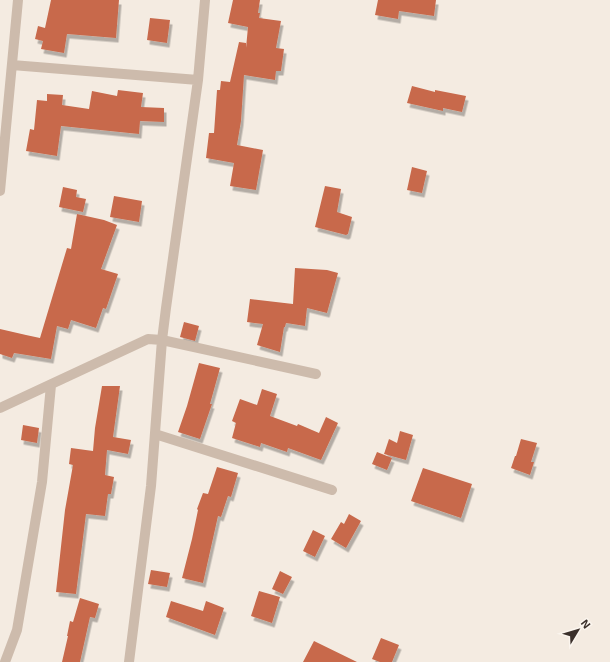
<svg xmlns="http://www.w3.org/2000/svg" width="610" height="662" font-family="'Exo 2',sans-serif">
<defs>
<filter id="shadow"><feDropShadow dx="2.5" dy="4.5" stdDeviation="0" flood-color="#0004"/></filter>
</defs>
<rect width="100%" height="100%" fill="#f4ebe1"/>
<path fill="#c8694b" filter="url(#shadow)" d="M51 0H119L116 38 67 34 64 53 41 49 43 41 35 39 38 26 45 28Z
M233 0H260L258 13H260L259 18 281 21 276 48 284 49 281 71H276L275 80 244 75 241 121 237 145 263 150 256 190 230 186 234 163 206 158 209 133H214L217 90H220L221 81 230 82 239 42 246 43V48L248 27 228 23Z
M378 0H436L434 16 399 11 398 19 375 15Z
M150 18 170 20 167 43 147 40Z
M412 86 435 92V90L466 96 462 112 443 108V111L407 103Z
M118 90 143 93 141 107 164 108V122L140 121 139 134 61 126 57 156 26 151 30 129 34 130 37 100 47 101V94L63 95 62 105 89 109 92 91 117 96Z
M412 167 427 171 422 193 407 190Z
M325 186 341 189 337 212 352 217 348 234 346 235 315 227Z
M63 187 77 190 76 197 86 199 83 212 59 207Z
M114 196 142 201 139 222 110 217Z
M77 214 104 220 117 225 101 269 118 274 106 309 103 308 96 328 71 320 68 329 57 326 51 359 14 353 12 358 0 354V329L26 335 40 338 67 248 71 249Z
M295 268 327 270 338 273 327 313 307 308 305 326 286 323 285 327H284L280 352 257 345 263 324 247 322 250 299 293 304Z
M184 322 199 326 195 341 180 337Z
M199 363 220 368 210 404H212L200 439 178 432 187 406Z
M102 386H120L113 437 131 440 128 454 107 450 105 475 114 477 111 494H108L105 516 86 514 76 594 56 592 65 510 73 465 69 464 71 448 93 451 95 428Z
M262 389 277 394 270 416 297 426 298 424 319 433 326 417 338 423 321 460 288 448 287 452 261 443 260 447 232 438 236 423 232 421 240 399 257 405Z
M23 425 39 428 37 443 21 440Z
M400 431 413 435 406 460 384 454 389 439 397 443Z
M521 439 537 443 531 462H534L530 475 511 468 515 456H516Z
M377 452 392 458 387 470 372 464Z
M217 467 238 473 231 497 228 496 221 517 218 516 203 583 182 578 192 539 198 510 197 509 203 493 208 494Z
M423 468 472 484 461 518 411 501Z
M349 514 361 521 346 548 331 539 341 522 344 524Z
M313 530 325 536 315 557 303 551Z
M151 570 170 573 167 587 148 584Z
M280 571 292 577 283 594 272 589Z
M259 591 280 597 272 623 251 616Z
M80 598 99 604 95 618 90 617 80 662H62L68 636H67L70 621 73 622Z
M171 601 203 611 206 601 224 608 215 635 166 617Z
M381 638 399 645 392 662H380L372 659Z
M314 641 357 662H303Z"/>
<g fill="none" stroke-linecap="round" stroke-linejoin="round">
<path stroke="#cdbbac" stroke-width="10" d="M12 65 198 80
M0 191 18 0
M0 408 148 339 162 340 316 374
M155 434 332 490
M5 662 17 630 42 482 51 385
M129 662 151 486 162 340 166 308 198 80 205 0"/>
</g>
<g transform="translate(578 630) rotate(52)" stroke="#fbf5ee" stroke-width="3" paint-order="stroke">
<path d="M0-3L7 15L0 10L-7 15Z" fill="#3b302b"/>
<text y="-6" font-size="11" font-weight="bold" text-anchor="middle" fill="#3b302b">N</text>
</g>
</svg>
